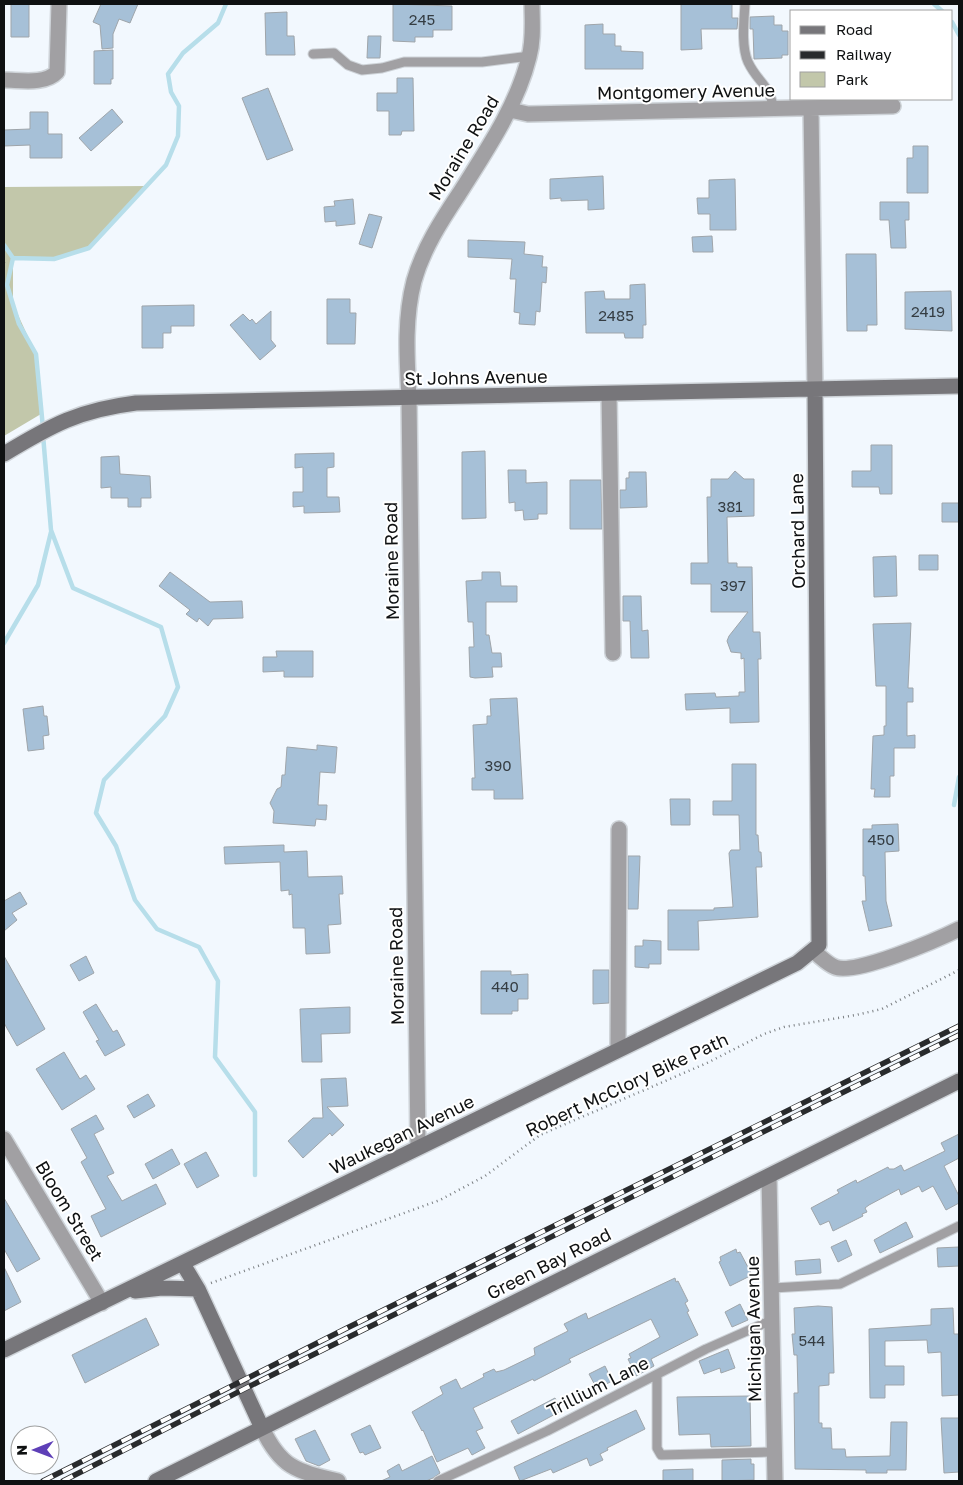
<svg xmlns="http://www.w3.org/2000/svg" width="963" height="1485" font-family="'Golos Text',sans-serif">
<rect width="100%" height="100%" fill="#f2f8fe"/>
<path fill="#c2c7aa" d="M147 186 89 248 54 259 13 258V304L36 354 41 414 4 436V187Z"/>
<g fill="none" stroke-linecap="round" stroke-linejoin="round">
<path stroke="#b7deea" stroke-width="4.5" d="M934 4 942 11
M952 22 959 35
M4 245 13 258
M43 428 36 354 19 324 7 285 13 258 54 259 89 248 166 165 178 136 179 106 171 92 168 74 183 53 218 23 226 4
M43 435 51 530 73 588 161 627 178 687 165 716 104 780 96 813 116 846 135 900 157 929 199 947 218 981 215 1057 255 1112V1175
M4 643 38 585 51 532
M954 805 959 777"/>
</g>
<path fill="#a6c0d7" stroke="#9fa5aa" d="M11 4H29V37H11Z
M101 4H138L130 23 119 19 113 34V48L102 49 100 25 93 22Z
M393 4 452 6V30H433V37H415V42L393 41Z
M681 4H732V18H738L737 29H701L702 49 681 50Z
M287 12V36H294L295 55H266L265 13Z
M774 16V25H782V31H788V55H782V58L754 59 753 29H750V17Z
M603 24V34H615V46H621V51L643 52V69H585V25Z
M368 36H381L380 58H367Z
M113 50V79H111V84H94V51Z
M397 78H413L414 131H402L401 135H389V111H377V93H397Z
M268 88 293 150 267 160 242 98Z
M112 109 123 122 91 151 79 138Z
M30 112H48V134H62V158H30V145L4 146V130L30 129Z
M913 146H928V193H907V158H913Z
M603 176 604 209 588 210V200L561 201V198L550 199V179Z
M735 179 736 230H710V214H698L697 198H709V180Z
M353 199 355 224 336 226V221L325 222 324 207 335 206 334 201Z
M880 202H909V220H905L906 248H891L889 220H880Z
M369 214 382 217 372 248 359 244Z
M712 236 713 252H693L692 237Z
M468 240 525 242 524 254 543 256 542 267H547L546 283 542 282 540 312 536 311 535 325 519 324 520 313 514 312 516 279H510L512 259 468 257Z
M846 254H876L877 325H867V331H847Z
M645 284 646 325H643V338H625L624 333H586L585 292 604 291 605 299H630V285Z
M951 291 952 331 905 329V292Z
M327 299H350V313H356L355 344H327Z
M194 305V326H171V333H163V348H142V306Z
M271 311V340L276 346 260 360 230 325 243 314 250 321 252 319 256 324Z
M871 445H892V494H880L879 487H852V471H871Z
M485 451 486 518 462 519V452Z
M334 453V467L327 468V497H339L340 512 304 513V506L293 507V492H303V467L295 468V454Z
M119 456 120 474 150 476 151 498H141V507H128V498H111V487L101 488V457Z
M508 470H526V483L547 482V514H538V519L524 520 523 510 515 511V502L509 503Z
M735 471 744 479H754V516L727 517 728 563H737V567H752L753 632H760L761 659H758L759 722 730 723V708L686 710 685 694 715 693 716 697 739 696V692H745L744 658 741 659V653L731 652 727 641 729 636 748 612H711V584H691V563H708L707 497H711V479H728Z
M629 472H646L647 507 620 508V490H626V478H629Z
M570 480H601L602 529H570Z
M942 503H959V522H942Z
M919 555H938V570H919Z
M896 556 897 596 874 597 873 557Z
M170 572 210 602 242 601 243 618 213 619 208 626 199 618 197 622 186 614 190 610 159 586Z
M482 572H500L501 586H517V602H486V635H489L492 653H501L502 667H492L493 677 475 678 470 677 469 647H474L473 622H468L466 581 482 580Z
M623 596H641L642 631 648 630 649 658H631L630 621H623Z
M911 623 908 688H913V702H907V736L915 735V748H894V776H890V797H874L875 789H871L873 736 884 735V726H886V686H876L873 624Z
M276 651H313V677H284V671L263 672V657H277Z
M517 698 523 799H494V790H472V778H475L473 725 487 724V716H491L490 699Z
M43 706 44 716H47L49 735 43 736 44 749 28 751 23 709Z
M317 745 337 747 335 773 320 772 318 805H327L326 820 316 819 315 826 273 823 274 811 270 803 277 789 281 787 282 775H285L287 747 317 750Z
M732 764H756V835H758L759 852H761L762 867H756L758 917 698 921 699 950H668V910H714V908L733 907 729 853 731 850H740L739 815H713V801H732Z
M670 799H690V825H671Z
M898 824 899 851 885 852 886 901 892 926 869 931 862 901H866L865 876H863V829H872V825Z
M284 845V852L307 851 308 877 342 876 343 894H339L341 924 328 925 330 953 306 954 305 928H293L292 894 289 895V890L281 891 280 862 225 864 224 847Z
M628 856H640L638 909H628Z
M20 892 27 904 12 913 17 920 4 931V901Z
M643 940 661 941V964H649V968L635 967V946H643Z
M4 956 45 1029 17 1046 4 1023Z
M86 956 94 973 79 981 70 965Z
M593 970H609V1003L593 1004Z
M481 971H511V975L528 974V999H518V1011H512V1014H481Z
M96 1004 113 1032 117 1030 125 1045 105 1056 96 1041 99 1040 83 1012Z
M350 1007V1033L321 1034 322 1062H302L300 1009Z
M64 1052 80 1079 86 1075 95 1089 62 1110 36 1069Z
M346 1078 348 1106 327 1107 344 1125 332 1136 330 1133 303 1158 288 1141 313 1118H323L321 1079Z
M148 1094 155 1106 134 1118 127 1106Z
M96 1115 104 1129 94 1134 114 1173 107 1176 122 1201 156 1184 166 1204 101 1237 91 1216 106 1209 81 1162 87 1158 71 1129Z
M959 1134V1158L944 1166 959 1196V1203L946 1210 933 1186 922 1192 919 1186 901 1195 899 1189 869 1205 865 1208 867 1212 862 1214 863 1216 833 1231 829 1221 820 1225 811 1208 839 1193 837 1190 856 1180 857 1183 888 1167 889 1169H894L901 1165 904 1171 945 1151 941 1143Z
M172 1149 180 1164 153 1179 145 1164Z
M206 1152 219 1176 197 1188 184 1164Z
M4 1198 40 1259 17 1272 4 1249Z
M906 1222 913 1237 880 1253 874 1240Z
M846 1240 852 1255 838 1262 831 1247Z
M959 1247V1266L938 1267 937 1248Z
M736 1249 737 1253 740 1252 752 1275 730 1286 719 1262 721 1261 720 1257Z
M820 1259 821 1273 796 1275 795 1261Z
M4 1267 21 1302 4 1311Z
M675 1278 676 1282 678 1281 688 1301 685 1303 689 1311 687 1312 698 1335 651 1359 654 1366 636 1376 628 1359 631 1358 629 1354 660 1337 651 1319 569 1359 571 1362 534 1381 533 1379 473 1408 483 1428 476 1431 485 1448 472 1455 468 1448 437 1462 423 1430 422 1431 412 1412 443 1394 440 1387 456 1379 461 1389 484 1377 483 1374 494 1369 496 1372 504 1370 535 1355 534 1348 568 1331 564 1324 586 1313 588 1319Z
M740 1304 748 1320 732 1327 725 1312Z
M818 1306 832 1307 834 1373H829V1385L819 1386V1423H822V1428H831L832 1449H845L846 1457 890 1456 891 1422H907L906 1470H887V1473H866V1470L795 1469 794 1393H798L797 1355H794L792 1334H795L794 1308Z
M953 1308 954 1334H959V1395L942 1396 941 1352 928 1353 927 1340 885 1341V1366H904V1385H885V1398H870L869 1329 931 1325V1309Z
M146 1318 159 1345 85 1383 72 1355Z
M728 1349 735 1368 721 1373 720 1368 704 1374 699 1361Z
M605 1366 612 1381 597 1389 589 1374Z
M750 1396 751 1446 711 1447 710 1434 679 1435 677 1397Z
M555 1398 561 1411 518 1434 511 1421Z
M636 1410 645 1429 607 1448 608 1450 600 1454 603 1460 590 1466 587 1458 553 1473 551 1469 520 1481 514 1467Z
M941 1418H959V1472L944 1473Z
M370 1425 381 1448 365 1455 363 1452 360 1453 351 1434Z
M315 1430 330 1460 319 1466 306 1461 295 1439Z
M432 1456 440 1473 433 1478 426 1481H381L390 1477 387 1471 399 1464 402 1471Z
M751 1459V1464H754V1480L722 1481V1460Z
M693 1469V1481H663V1470Z"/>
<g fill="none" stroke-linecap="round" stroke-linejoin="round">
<g stroke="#ced3d8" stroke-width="11">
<path id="lane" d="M745 4C744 21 741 46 748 62 758 83 768 82 774 109
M313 54 334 53 348 65 362 70 382 68 404 62H482L530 56
M773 1288 840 1284 959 1226
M657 1376V1448L661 1455 774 1452
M438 1481 547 1431 706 1349 772 1320"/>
</g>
<g stroke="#ced3d8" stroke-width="18">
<path id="street" d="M4 80C20 80 45 85 57 72L59 4
M811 108 815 390
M510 110 528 114 893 106
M609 394 613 653
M813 951C820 956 827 964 835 967 854 976 939 939 959 929
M618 1049 619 829
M4 1139 102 1303
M418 1147 409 398C407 359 404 320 414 281 423 249 441 221 459 194 486 151 517 106 529 57 534 39 532 21 532 4
M769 1176 775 1481
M262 1428C281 1468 296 1471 338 1481"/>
</g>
<g stroke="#ced3d8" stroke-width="18">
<path id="secondary" d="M4 454C52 425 79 410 136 403L959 386
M183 1264 198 1289 262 1428
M135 1291 162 1288 198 1289
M4 1350 797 963 819 945 815 390
M156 1481 959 1081"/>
</g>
<path stroke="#7a7e81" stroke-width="2.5" stroke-dasharray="1 4" stroke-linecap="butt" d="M4 263 8 265
M211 1283 440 1200 485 1176 540 1135 707 1063 764 1034 784 1027 856 1015 882 1009 959 970"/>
<use href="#lane" stroke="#a1a0a3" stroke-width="9"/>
<use href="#street" stroke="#a1a0a3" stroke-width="15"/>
<use href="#secondary" stroke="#77767a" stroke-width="15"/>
<g stroke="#292b2d" stroke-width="5.5">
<path id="rail" d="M43 1481 347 1328 959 1026
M63 1481 260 1381 959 1035"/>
</g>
<use href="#rail" stroke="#fff" stroke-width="4" stroke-dasharray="11" stroke-linecap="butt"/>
</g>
<g text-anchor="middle" stroke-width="4" stroke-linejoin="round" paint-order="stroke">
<g font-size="15" fill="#353d43">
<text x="422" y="25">245</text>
<text x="928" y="317">2419</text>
<text x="616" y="321">2485</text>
<text x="730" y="512">381</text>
<text x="733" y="591">397</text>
<text x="498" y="771">390</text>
<text x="881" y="845">450</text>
<text x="505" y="992">440</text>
<text x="812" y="1346">544</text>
</g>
<g font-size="18" fill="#0f1112" stroke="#fff">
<text transform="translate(686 92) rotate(-1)" y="6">Montgomery Avenue</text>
<text transform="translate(464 148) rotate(-59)" y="6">Moraine Road</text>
<text transform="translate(476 378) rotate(-1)" y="6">St Johns Avenue</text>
<text transform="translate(798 531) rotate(-91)" y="6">Orchard Lane</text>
<text transform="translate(392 561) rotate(-91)" y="6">Moraine Road</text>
<text transform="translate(397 966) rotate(-91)" y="6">Moraine Road</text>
<text transform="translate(627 1085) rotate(-25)" y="6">Robert McClory Bike Path</text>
<text transform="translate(402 1135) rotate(-26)" y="6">Waukegan Avenue</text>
<text transform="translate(69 1211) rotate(59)" y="6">Bloom Street</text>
<text transform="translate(549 1264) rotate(-27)" y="6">Green Bay Road</text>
<text transform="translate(754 1329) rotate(-91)" y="6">Michigan Avenue</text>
<text transform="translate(598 1387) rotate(-27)" y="6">Trillium Lane</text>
</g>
</g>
<rect width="963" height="1485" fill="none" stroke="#0f1112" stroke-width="10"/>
<rect x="790" y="10" width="162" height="90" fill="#ffffff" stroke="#9fa0a0"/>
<rect x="800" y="26" width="25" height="8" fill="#77767a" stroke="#9fa0a0"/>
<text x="836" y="35" font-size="15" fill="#0f1112">Road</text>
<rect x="800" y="51" width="25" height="8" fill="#292b2d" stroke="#9fa0a0"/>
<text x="836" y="60" font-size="15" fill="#0f1112">Railway</text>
<rect x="800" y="72" width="25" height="15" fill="#c2c7aa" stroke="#9fa0a0"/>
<text x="836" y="85" font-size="15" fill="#0f1112">Park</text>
<g transform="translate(35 1450) rotate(269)"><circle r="24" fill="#ffffff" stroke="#9fa0a0"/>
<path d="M0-4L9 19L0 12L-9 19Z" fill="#5e3fb7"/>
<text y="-8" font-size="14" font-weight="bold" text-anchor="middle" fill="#0f1112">N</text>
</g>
</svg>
